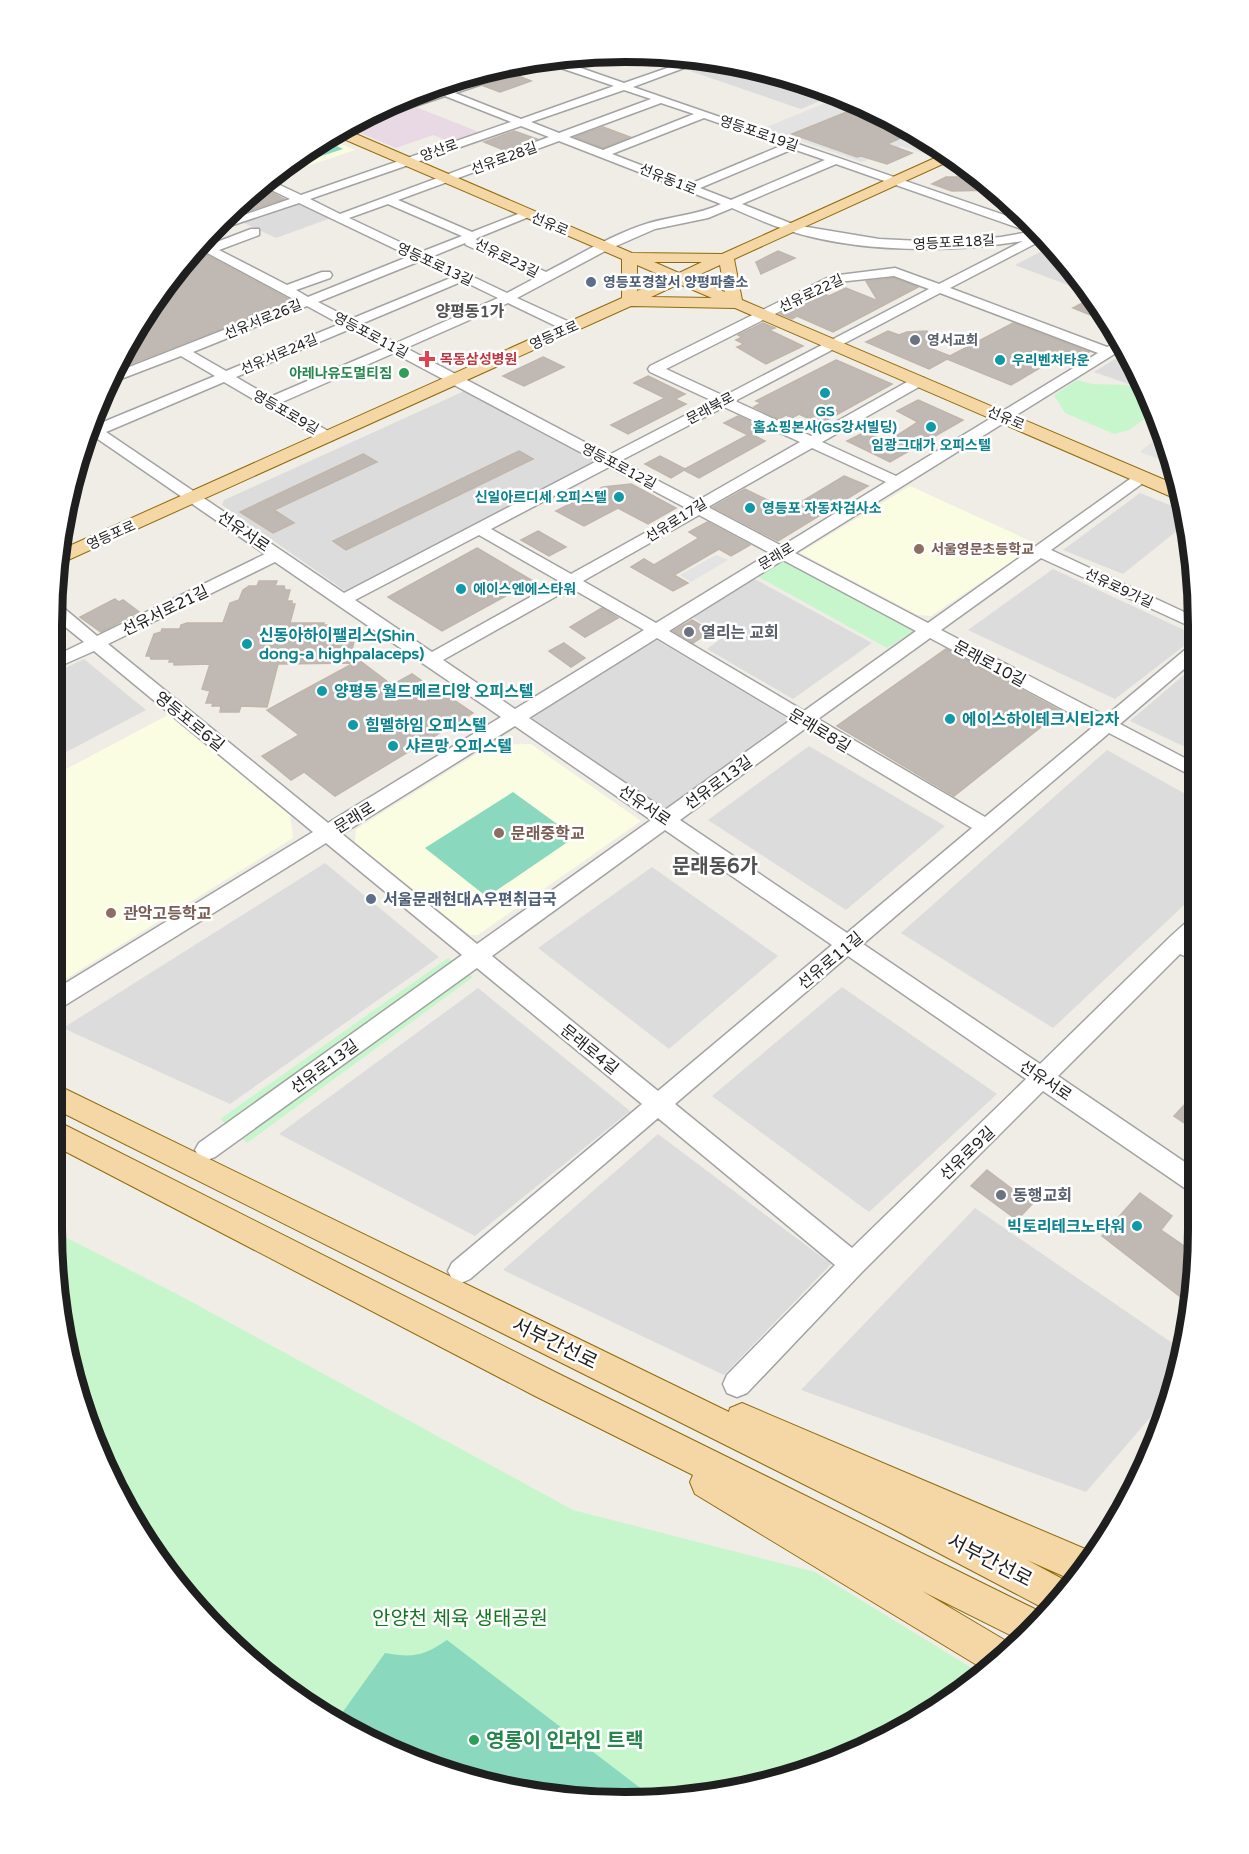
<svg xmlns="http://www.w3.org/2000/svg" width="1249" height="1854" font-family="'Varela Round','Noto Sans KR',sans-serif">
<rect width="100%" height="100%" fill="#efede6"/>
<path fill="#dddcdc" d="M721 60 736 62 839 93 801 109 690 71Z
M299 202 331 218 276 238 242 222Z
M1052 246 1092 294 1015 265Z
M1126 352 1146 390 1094 372Z
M471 388 607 463 351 595 222 505 224 500Z
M1140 493 1187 512 1188 522 1123 574 1063 550Z
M1053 569 1197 636 1115 699 968 630Z
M753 578 872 643 793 699 707 649 723 637 692 617Z
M655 639 793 722 667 810 529 716Z
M84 659 146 710 51 760V675Z
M1198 663V753L1130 721Z
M809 746 945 826 846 910 708 820Z
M1107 750 1198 801V892L1053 1028 901 933Z
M325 863 439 957 230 1104 63 1028Z
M652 867 778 956 669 1049 538 948Z
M842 987 997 1094 869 1212 712 1096Z
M478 988 630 1111 475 1236 279 1134Z
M658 1134 831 1264 724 1375 503 1270Z
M975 1208 1184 1351 1168 1397 1086 1492 801 1390Z"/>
<path fill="#e8d9e4" d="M413 106 479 132 451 142 433 135 396 148 348 128Z"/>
<path fill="#fbfde2" d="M326 137 355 150 268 179 306 148Z
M910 486 1037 544 931 616 918 615 800 553Z
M168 715 290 815 293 838 51 988V777Z
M531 744 641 821 478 935H470L355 843 356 829 491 745Z"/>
<path fill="#c7f6cd" d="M1077 380 1092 384 1127 385 1148 393 1156 411 1129 430 1114 434 1065 413 1054 395Z
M786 558 918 629 887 648 757 576Z
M448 958 473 977 247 1143 220 1119Z
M51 1230 177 1294 573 1510 815 1572 980 1673 911 1726 737 1792 587 1802 405 1759 275 1684 148 1548 81 1414Z"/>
<path fill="#8ad8be" d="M322 139 343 149 279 170 306 148Z
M513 792 575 837 487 897 425 848Z
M447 1640 652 1797 587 1802 405 1759 337 1720 385 1653C413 1658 424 1656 447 1640Z"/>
<path fill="#e3e3e3" d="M845 95 864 105 793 135 857 157 914 132 944 148 929 155 901 146 862 162 764 128Z
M1161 434 1170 458 1166 462 1140 452Z
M716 555 728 560 691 582 680 575Z"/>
<path fill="#c0b9b3" stroke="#c0b5aa" stroke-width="1.5" d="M516 75 531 81 500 92 484 86Z
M864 105 914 132 887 144 912 153 887 164 861 156 857 157 792 134Z
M603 127 630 137 603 148 575 137Z
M514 131 537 139 506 151 484 142Z
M946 177H958L992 187 993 190 952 191 932 184Z
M259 186 284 199 217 222 219 219Z
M197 250 292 301 110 372V371Z
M778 251 795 258 761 274 756 262Z
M894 278 918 287 833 332 797 316 792 319 780 314 821 293 829 296 846 288 878 301 866 281Z
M1088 300 1100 305 1110 323 1073 308Z
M763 323 775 328 769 330 803 346 766 364 737 347 744 344 736 340 742 337 738 335Z
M1013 323 1089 352 1066 365 1053 360 1011 385 947 359 929 369 866 342 888 331 899 335 907 332 927 331 932 349 950 356Z
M543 357 564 367 524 386 503 376Z
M836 360 892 384 820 424 799 414 792 418 786 415 779 419 754 407 761 403 756 401Z
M648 376 685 394 675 399 686 404 628 434 611 425 665 398 634 383Z
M918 400 963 420 890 462 847 441 865 432 887 442 918 422 897 411Z
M738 416 763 427 751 434 765 441 699 478 684 470 671 478 645 464 660 456 685 469 748 435 724 423Z
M519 451 533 459 346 550 333 541Z
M363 454 377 462 274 510 294 523 273 533 240 512Z
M844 476 868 486 778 541 713 507 745 489 788 510Z
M631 484 676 508 648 524 618 508 584 526 556 511 603 487Z
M707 522 750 545 731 556 719 549 674 575 688 583 673 591 631 567 644 559 654 565 699 538 689 532Z
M538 531 566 547 549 556 521 540Z
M477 548 533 581 442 631 388 597Z
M259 581H277L275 586H284L285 590H290L287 601H292V604H295L290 623H324L323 625H327V628L349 630 347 637H355L351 654 392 685 412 674 448 699 451 698 473 713 335 796 304 772 291 780 262 756 299 735 267 710 354 663 278 664 267 707 241 706 239 712H220L221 706H212L213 703H206L210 691 202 689 210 664 174 665V662H169L170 659H151L150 656H146L154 634 161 632 162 629H180L181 625 187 623H223L230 603 239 600 243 590 249 586H257Z
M115 599 119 602 123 600 139 612 101 632 80 617Z
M602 608 618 618 585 637 570 627Z
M692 620 711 631 693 643 673 631Z
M564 643 585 658 571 667 549 651Z
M946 649 1061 711 954 796 837 726Z
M1198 1090V1132L1174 1116Z
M987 1170 1032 1204 1017 1220 971 1186Z
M1140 1193 1172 1216 1161 1230 1196 1254 1191 1305 1102 1236Z"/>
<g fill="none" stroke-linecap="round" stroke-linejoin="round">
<g stroke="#a3a3a3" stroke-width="3">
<path id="minor" d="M552 58 624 83 696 58 708 59 633 87 1036 226 1046 238 950 288 1107 347 1120 341 1124 348 795 553 928 623 1137 474H1147L1150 477 1147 480 1051 550 1197 618 1198 630 1041 558 941 630 1106 716 1192 644 1198 643V657L1120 724 1198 765V779L1109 733 863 944 1040 1064 1171 936 1191 918 1198 915V936L1193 941 1198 944V962L1180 954 1058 1076 1198 1171V1195L1189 1191 1043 1091 862 1272 747 1393 737 1397 727 1393 723 1384 727 1375 835 1265 658 1118 470 1279 461 1283 452 1279 448 1271 452 1263 642 1104 477 968 215 1157 207 1160 199 1157 195 1150 199 1143 462 955 326 843 59 1009 51 1012V992L313 832 94 651 51 670V658L84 642 52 616 53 603 59 604 97 636 265 554 89 433 92 424 96 425 215 376 181 356 105 385 109 375 297 301 198 248 203 242 209 245 251 229H259V235L219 250 287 285 322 272H330L332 275 330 278 296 290 308 297 410 256 299 203 209 233 215 225 290 199 261 185 267 179 301 195 511 122 445 96 352 127H344L365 116 436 93 427 88 436 85 446 89 536 60ZM546 63 614 86 521 119 455 93ZM624 90 651 99 559 133 531 122ZM661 103 694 114 603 150 569 137ZM704 118 783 145 690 184 612 154ZM521 126 549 137 340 214 310 199ZM559 141 721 204C697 215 673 216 649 223 613 234 579 255 546 272L476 240 477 238 531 216V212H523L472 232 398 200ZM793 149 825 160 731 200 700 188ZM836 164 1036 234 1029 232 1001 237 941 242 879 239 795 225 742 204ZM388 204 462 236 421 252 349 218ZM732 208C750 216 768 224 787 230 856 253 952 253 1023 241L939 284 895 268 831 276 650 366 648 369 650 372 713 401 609 455 406 348 508 303 566 331H576L578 328 576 325 517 298 607 250 655 229 708 218ZM465 243 466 245 537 277 507 293 431 257ZM420 261 453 277 351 319 318 302ZM894 276 929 289 724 396 666 369 838 282ZM463 281 498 298 396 343 361 324ZM940 293 1098 353 896 476 822 442 924 384 926 381 924 378H914L811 436 735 401ZM307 306 340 324 226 371 193 352ZM350 329 384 348 270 397 236 377ZM394 353 597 461 344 593 106 432 224 382 323 440H333L335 437 333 434 280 403ZM724 407 800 442 697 501 620 461ZM812 448 886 482 782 546 708 507ZM609 467 688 509 571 574 491 529ZM699 515 770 553 656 623 583 581ZM479 535 559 581 432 652 355 600ZM783 560 916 631 804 711 669 631ZM275 562 501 717 328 823 108 644ZM571 588 644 630 515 709 443 660ZM657 638 792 719 665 810 529 718ZM930 638 1094 726 985 817 818 719ZM515 726 651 820 477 944 342 834ZM806 728 972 828 847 933 680 820ZM665 830 832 945 658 1091 492 956ZM848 956 1026 1079 852 1248 675 1104Z
M722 61 736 62 790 78 778 81Z"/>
</g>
<g stroke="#906b0b" stroke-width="2">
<path id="major" d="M342 128 632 253 722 254 948 152 956 158 734 259 742 300 1179 486 1183 499 1174 498 735 308 631 306 57 565 58 551 622 298V259L332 134ZM654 262H702L679 273ZM637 265 667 278 637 291ZM720 265 725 292 692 278ZM679 284 712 298 651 297Z
M51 1082 729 1412 730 1408 742 1403 1090 1551 1070 1579 1027 1560 1068 1582 1048 1610 1045 1609 893 1529 51 1107Z
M51 1118 557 1373 1045 1614 1030 1635 1022 1641 922 1591 1013 1645 1014 1647 985 1670 695 1494 690 1482 693 1475 533 1395 51 1144Z"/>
</g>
<use href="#minor" fill="#fff" fill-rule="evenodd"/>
<use href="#major" fill="#f5d7a5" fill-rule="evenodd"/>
</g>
<g fill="#5c6f8a" stroke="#fff" stroke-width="2">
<circle cx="591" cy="282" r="6"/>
<circle cx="371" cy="899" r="6"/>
</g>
<g fill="#6b7280" stroke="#fff" stroke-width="2">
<circle cx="915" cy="340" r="6"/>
<circle cx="689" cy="632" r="6"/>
<circle cx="1001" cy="1195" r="6"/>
</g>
<path fill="#e0444e" stroke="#fff" stroke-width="2" d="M424 350h6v6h6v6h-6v6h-6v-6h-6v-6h6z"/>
<g fill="#0f9aa8" stroke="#fff" stroke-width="2">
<circle cx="1000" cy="360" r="6"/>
<circle cx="825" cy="393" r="6"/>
<circle cx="931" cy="427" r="6"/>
<circle cx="619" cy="497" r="6"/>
<circle cx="750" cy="508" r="6"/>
<circle cx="461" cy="589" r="6"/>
<circle cx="247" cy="644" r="6"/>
<circle cx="322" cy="691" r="6"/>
<circle cx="950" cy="719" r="6"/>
<circle cx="353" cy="725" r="6"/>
<circle cx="393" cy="746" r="6"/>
<circle cx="1137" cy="1226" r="6"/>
</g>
<g fill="#2e9e5b" stroke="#fff" stroke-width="2">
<circle cx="404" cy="373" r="6"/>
<circle cx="474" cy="1740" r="6"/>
</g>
<g fill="#8d6e63" stroke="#fff" stroke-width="2">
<circle cx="919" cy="549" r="6"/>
<circle cx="499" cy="833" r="6"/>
<circle cx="111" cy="913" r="6"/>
</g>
<g text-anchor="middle" stroke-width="5" stroke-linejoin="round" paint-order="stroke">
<g font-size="14" fill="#1f1f1f" stroke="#fff">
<text transform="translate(759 133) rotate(19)" y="5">영등포로19길</text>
<text transform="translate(439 150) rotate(-20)" y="5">양산로</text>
<text transform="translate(504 158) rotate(-20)" y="5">선유로28길</text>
<text transform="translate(668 179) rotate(22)" y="5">선유동1로</text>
<text transform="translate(550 224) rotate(23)" y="5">선유로</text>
<text transform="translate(954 242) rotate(-3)" y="5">영등포로18길</text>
<text transform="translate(507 258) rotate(26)" y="5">선유로23길</text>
<text transform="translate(435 264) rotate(25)" y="5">영등포로13길</text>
<text transform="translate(811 293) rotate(-25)" y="5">선유로22길</text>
<text transform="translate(263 319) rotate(-22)" y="5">선유서로26길</text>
<text transform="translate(371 335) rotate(28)" y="5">영등포로11길</text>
<text transform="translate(554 335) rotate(-24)" y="5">영등포로</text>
<text transform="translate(279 354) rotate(-23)" y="5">선유서로24길</text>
<text transform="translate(710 408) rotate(-28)" y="5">문래북로</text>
<text transform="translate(286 412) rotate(30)" y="5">영등포로9길</text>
<text transform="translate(1006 418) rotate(23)" y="5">선유로</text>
<text transform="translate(619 466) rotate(28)" y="5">영등포로12길</text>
<text transform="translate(676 520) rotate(-32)" y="5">선유로17길</text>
<text transform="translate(111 535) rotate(-24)" y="5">영등포로</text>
<text transform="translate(776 556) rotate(-31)" y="5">문래로</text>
<text transform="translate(1119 588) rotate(25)" y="5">선유로9가길</text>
</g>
<g font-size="14" font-weight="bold" fill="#4e5e75" stroke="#fff" text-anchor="start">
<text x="603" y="287">영등포경찰서 양평파출소</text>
</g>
<g font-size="14" font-weight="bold" fill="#5b616d" stroke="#fff" text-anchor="start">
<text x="927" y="345">영서교회</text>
</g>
<g font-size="14" font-weight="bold" fill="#be3a42" stroke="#fff" text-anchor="start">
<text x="440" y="364">목동삼성병원</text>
</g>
<g font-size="14" font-weight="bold" fill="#0d838f" stroke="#fff" text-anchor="start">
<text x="1012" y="365">우리벤처타운</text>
<text x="825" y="416" text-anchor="middle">GS<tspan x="825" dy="16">홈쇼핑본사(GS강서빌딩)</tspan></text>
<text x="931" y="450" text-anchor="middle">임광그대가 오피스텔</text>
<text x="607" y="502" text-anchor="end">신일아르디세 오피스텔</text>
<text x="762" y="513">영등포 자동차검사소</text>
<text x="473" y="594">에이스엔에스타워</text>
</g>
<g font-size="14" font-weight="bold" fill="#27864d" stroke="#fff" text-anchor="end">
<text x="392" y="378">아레나유도멀티짐</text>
</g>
<g font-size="14" font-weight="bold" fill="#785e54" stroke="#fff" text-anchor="start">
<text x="931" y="554">서울영문초등학교</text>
</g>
<g font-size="16" font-weight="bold" fill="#525252" stroke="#fff">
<text x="470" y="317">양평동1가</text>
</g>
<g font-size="16" fill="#1f1f1f" stroke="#fff">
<text transform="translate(244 531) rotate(34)" y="6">선유서로</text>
<text transform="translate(165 610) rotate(-26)" y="6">선유서로21길</text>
<text transform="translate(990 663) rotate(28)" y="6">문래로10길</text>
<text transform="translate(190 721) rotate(39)" y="6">영등포로6길</text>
<text transform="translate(820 730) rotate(31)" y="6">문래로8길</text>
<text transform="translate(718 782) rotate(-36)" y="6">선유로13길</text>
<text transform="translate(645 805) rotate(34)" y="6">선유서로</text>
<text transform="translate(354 817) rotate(-32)" y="6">문래로</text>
<text transform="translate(830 960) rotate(-40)" y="6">선유로11길</text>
<text transform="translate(590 1049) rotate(39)" y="6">문래로4길</text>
<text transform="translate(324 1066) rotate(-36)" y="6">선유로13길</text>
<text transform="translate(1046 1080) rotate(34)" y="6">선유서로</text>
<text transform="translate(967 1153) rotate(-44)" y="6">선유로9길</text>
</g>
<g font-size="16" font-weight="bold" fill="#5b616d" stroke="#fff" text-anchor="start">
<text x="701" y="638">열리는 교회</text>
<text x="1013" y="1201">동행교회</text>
</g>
<g font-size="16" font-weight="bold" fill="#0d838f" stroke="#fff" text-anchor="start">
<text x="259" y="641">신동아하이팰리스(Shin<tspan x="259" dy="18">dong-a highpalaceps)</tspan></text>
<text x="334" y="697">양평동 월드메르디앙 오피스텔</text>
<text x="962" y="725">에이스하이테크시티2차</text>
<text x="365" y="731">힘멜하임 오피스텔</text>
<text x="405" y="752">샤르망 오피스텔</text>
<text x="1125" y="1232" text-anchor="end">빅토리테크노타워</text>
</g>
<g font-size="16" font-weight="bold" fill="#785e54" stroke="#fff" text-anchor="start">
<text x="511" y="839">문래중학교</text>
<text x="123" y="919">관악고등학교</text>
</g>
<g font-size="16" font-weight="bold" fill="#4e5e75" stroke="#fff" text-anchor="start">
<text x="383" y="905">서울문래현대A우편취급국</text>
</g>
<g font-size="20" font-weight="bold" fill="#525252" stroke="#fff">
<text x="715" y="873">문래동6가</text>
</g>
<g font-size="20" fill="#1f1f1f" stroke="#fff">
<text transform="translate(555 1343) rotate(26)" y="7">서부간선로</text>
<text transform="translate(990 1560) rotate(27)" y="7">서부간선로</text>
</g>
<g font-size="20" fill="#147721" stroke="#fff">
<text x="460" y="1625">안양천 체육 생태공원</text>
</g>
<g font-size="20" font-weight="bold" fill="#27864d" stroke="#fff" text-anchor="start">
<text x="486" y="1747">영롱이 인라인 트랙</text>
</g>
</g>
<path d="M0 0H1249V1854H0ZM625 62H625A563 563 0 0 1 1188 625V1229A563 563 0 0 1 625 1792H625A563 563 0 0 1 62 1229V625A563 563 0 0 1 625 62Z" fill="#fff" fill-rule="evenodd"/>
<path fill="none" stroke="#1f1f1f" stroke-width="8" d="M625 62H625A563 563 0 0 1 1188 625V1229A563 563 0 0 1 625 1792H625A563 563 0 0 1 62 1229V625A563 563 0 0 1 625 62Z"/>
</svg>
